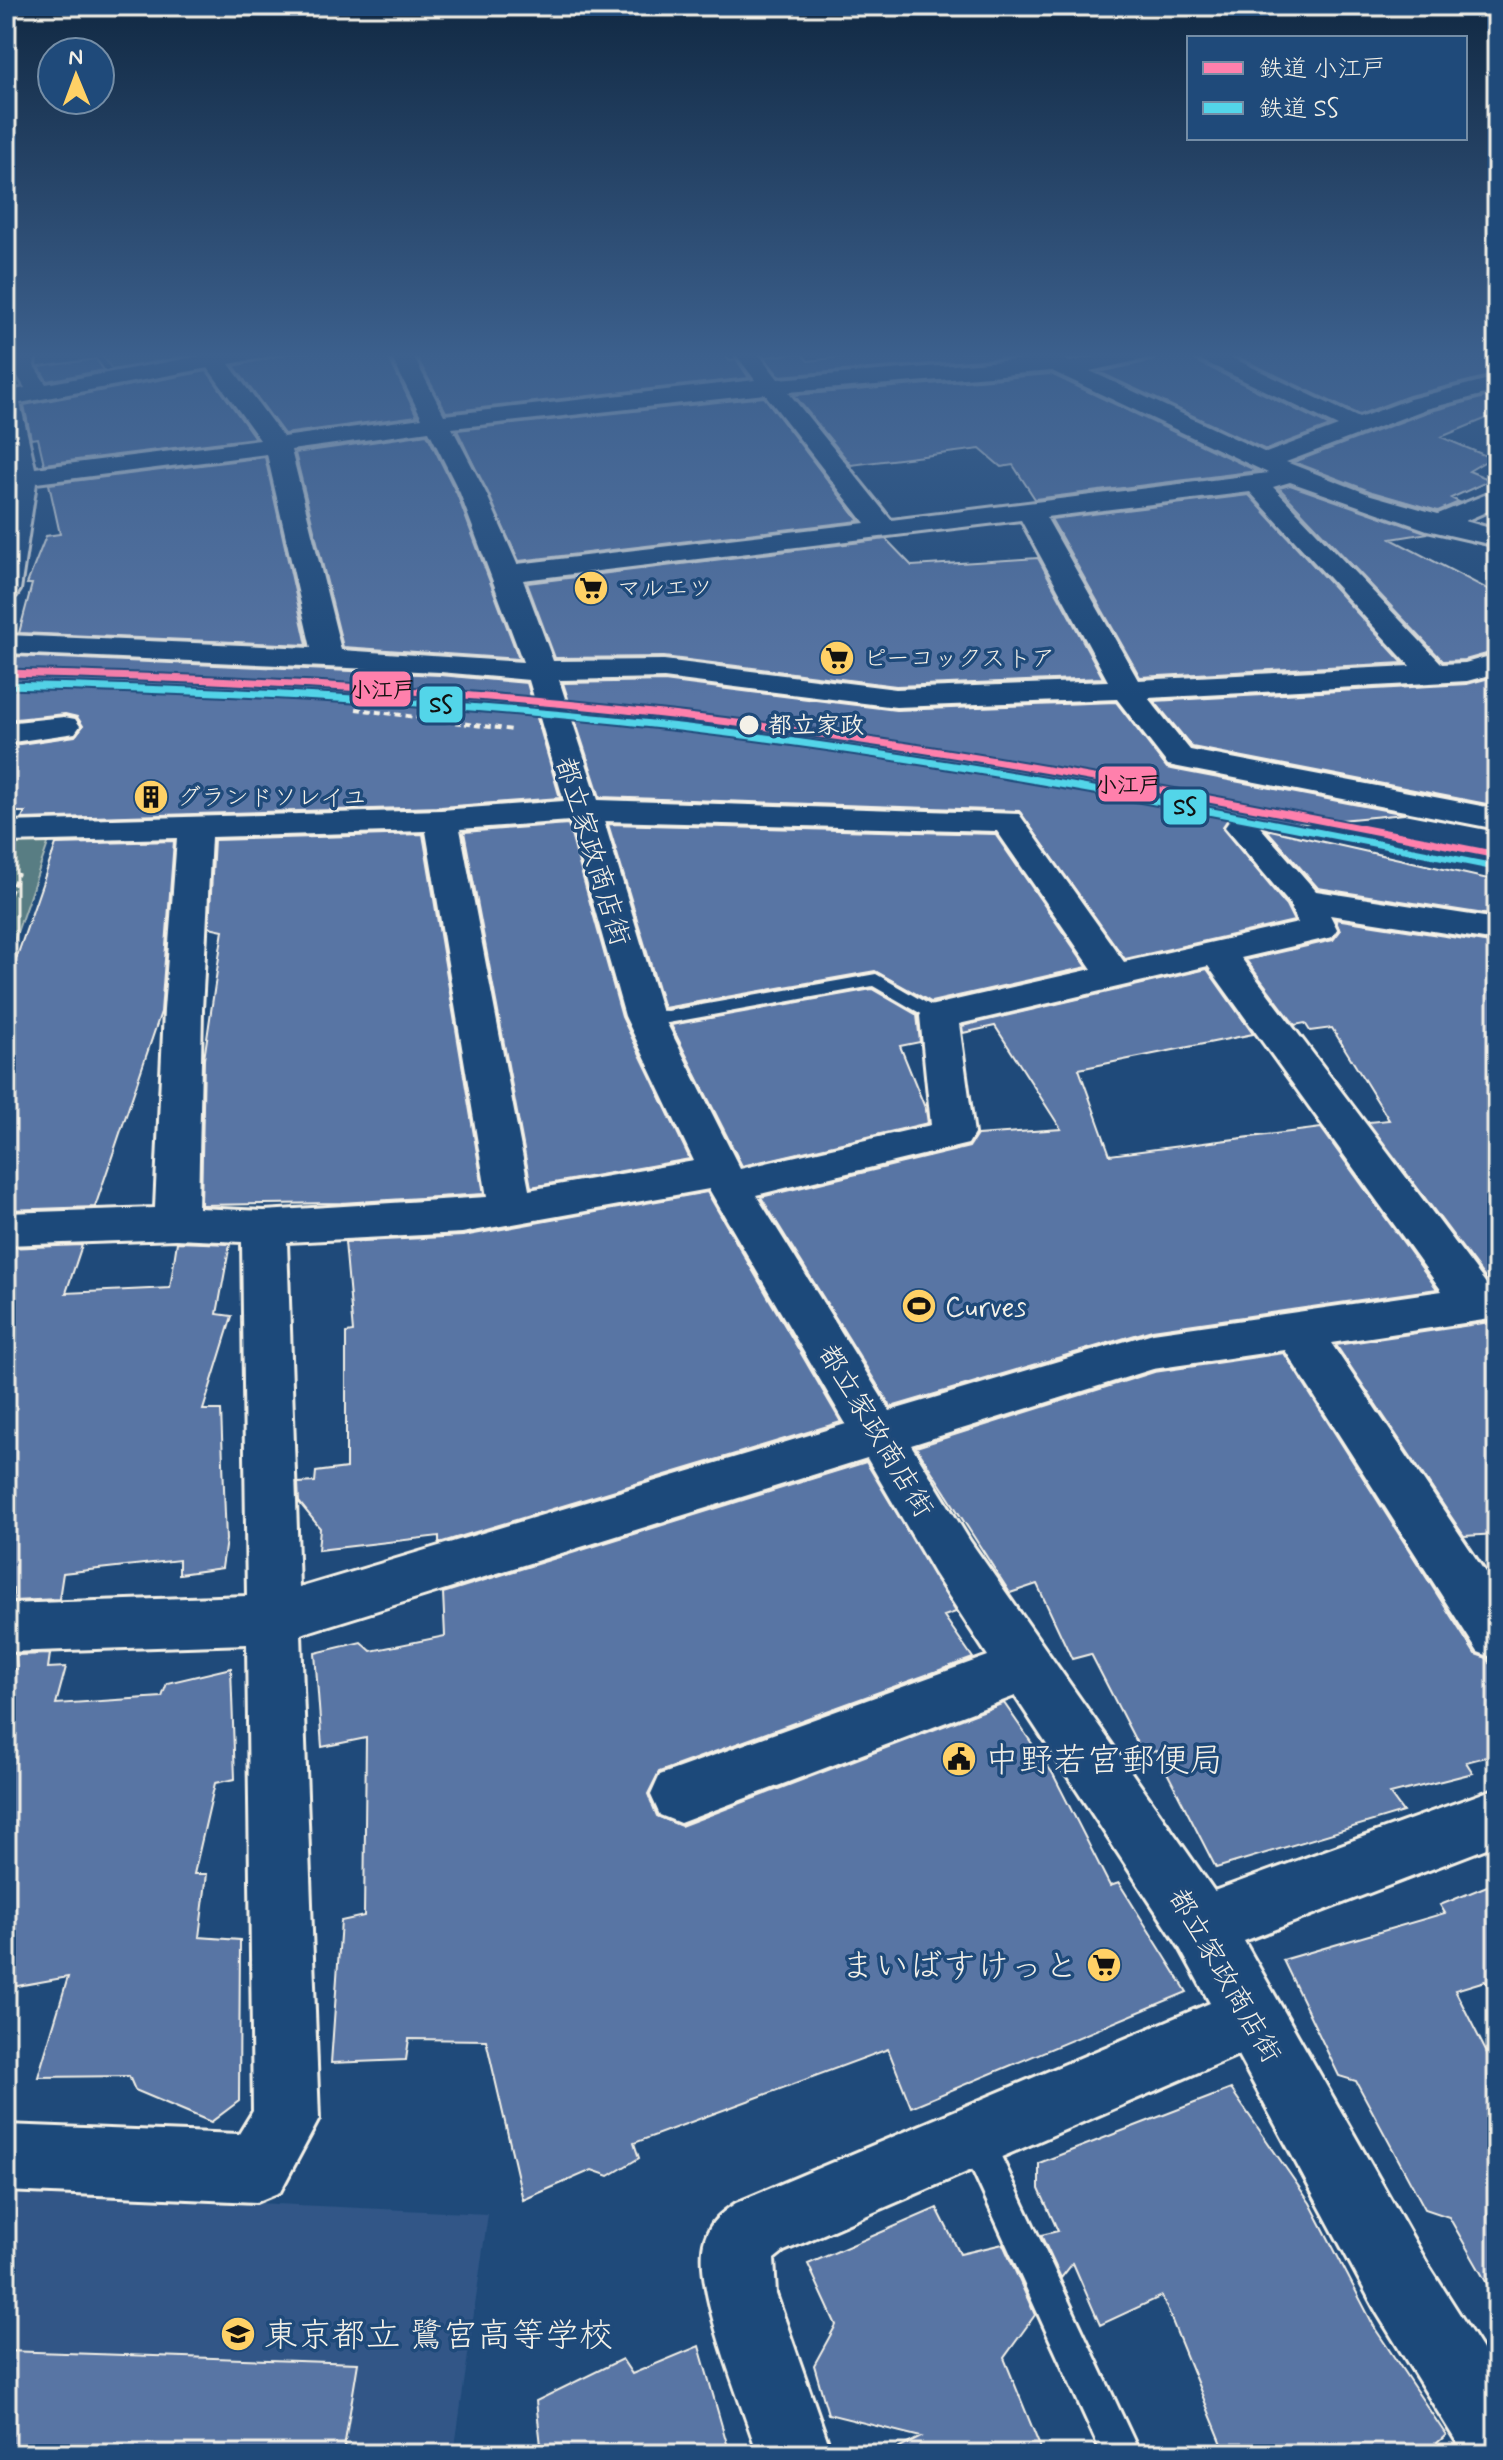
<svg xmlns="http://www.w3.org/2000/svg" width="1503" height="2460" font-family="Mynerve,'Klee One',sans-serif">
<rect width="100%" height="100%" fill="#1f4a7a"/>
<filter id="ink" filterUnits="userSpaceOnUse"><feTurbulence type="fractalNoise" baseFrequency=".0125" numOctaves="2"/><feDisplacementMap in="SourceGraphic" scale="16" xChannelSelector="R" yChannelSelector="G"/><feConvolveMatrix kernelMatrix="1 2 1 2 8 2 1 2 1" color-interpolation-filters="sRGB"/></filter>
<g filter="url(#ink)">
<path fill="#305787" d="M6 2191 488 2214 454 2454H6Z"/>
<path fill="#597d83" stroke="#a6b7b6" stroke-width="2" d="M99 352H196L195 357 115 373Z
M50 838 6 964V865L16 839Z"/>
<path fill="#5874a4" stroke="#f4f1e8" stroke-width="2" d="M294 352H386L417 416 284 434 234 366Z
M414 352H722L729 360 736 359 749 378 446 412Z
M882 352H1016L1020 357 779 376 764 357 801 353 808 361Z
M1160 352H1189L1194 360 1330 426 1266 450 1099 372 1155 360Z
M1227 352H1497V374L1409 396 1359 415Z
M96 359 104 370 47 381 39 367Z
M207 371 255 438 44 464 38 438 31 439 24 405Z
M1051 374 1257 471 1035 499 1013 465 1001 467 980 449 851 465 794 395Z
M1497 394V414L1441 437 1491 458 1469 471 1491 480 1451 498 1459 502 1438 511 1372 492 1294 462 1427 412Z
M764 397 859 521 519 561 457 430Z
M427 434 457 494 519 659 343 647 295 453Z
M265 457 307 645 19 633 32 584H27L46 536 60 534 49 484Z
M1290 485 1428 533 1391 539 1497 594V651L1465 660 1443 661 1279 488Z
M1249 495 1403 663 1140 677 1051 519Z
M886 539 912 566 1038 558 1103 678 896 686 664 657 555 658 527 583Z
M16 656 440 675 527 683 560 798 441 807 22 819 25 812H6V746L75 736 83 726 77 717 65 714 6 720V695L11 694Z
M1497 676V806L1192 747 1154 701 1467 684Z
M664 681 896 710 1116 702 1167 768 1405 814 1264 827 1255 817 1243 814 1229 817 1223 829 1286 905 1294 921 1125 959 1019 811 600 797 563 683Z
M568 824 622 1017 690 1159 531 1187 464 832Z
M608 824 995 834 1087 967 931 1002 875 971 664 1008Z
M1266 829 1497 881V916L1318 888Z
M423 834 484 1194 341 1203 201 1205 204 1059 223 930 209 927 214 840Z
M174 841 161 1012 95 1207 6 1210V988L56 844Z
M1335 919 1497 944V1281L1488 1282 1368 1122 1389 1120 1332 1028 1310 1031 1305 1023 1295 1025 1246 960 1333 940 1340 931Z
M1207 969 1253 1034 1079 1069 1110 1155 1321 1128 1437 1289 1152 1330 891 1407 761 1197 969 1147 977 1135 1061 1129 995 1026 963 1033 962 1026Z
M872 989 917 1015 920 1042 900 1046 926 1110 928 1123 742 1166 671 1025Z
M707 1192 841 1422 439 1543V1536L318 1550 320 1528 299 1502 298 1483 315 1482 316 1472 346 1468V1333L353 1332 345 1242 463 1236Z
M177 1242 230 1244 217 1314 232 1316 203 1410H221L226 1540 222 1568 179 1574V1560L63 1573 59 1599 13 1601V1588H6V1248L82 1245 66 1293 170 1288Z
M1497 1321V1534L1464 1536 1336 1345Z
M1284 1353 1475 1654 1487 1658 1497 1674V1754L1466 1762 1473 1773 1390 1794 1403 1812 1216 1868 1156 1751 1143 1755 1091 1654 1072 1659 1037 1584 1010 1593 916 1447 1154 1372Z
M866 1462 956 1612 944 1616 973 1658 659 1772 648 1794 657 1816 681 1826 1004 1703 1053 1774 1110 1886 1119 1883 1187 1992 911 2107 888 2049 634 2143 639 2158 609 2176 592 2170 523 2200 486 2040 409 2039 406 2060 331 2063 341 1921 364 1916 366 1738 322 1747 315 1653 361 1642 371 1651 445 1636 443 1593Z
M50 1654 48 1668 66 1667 56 1704 162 1697 167 1683 231 1668 235 1779 215 1783 194 1874H207L199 1937 240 1940 239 2101 211 2122 135 2090 129 2076 38 2077 68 1977 6 1988V1669H17L16 1655Z
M1497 1882V2001L1485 1981 1455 1990 1497 2073V2301L1449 2217 1425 2209 1356 2081 1339 2076 1283 1960 1445 1913 1440 1905Z
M1231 2089 1310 2203 1376 2330 1446 2435 1425 2454H1226L1162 2296 1100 2325 1073 2263 1061 2278 1041 2235 1058 2231 1039 2189V2163Z
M937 2208 960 2254 1003 2244 1035 2315 1004 2358 1043 2454H888L921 2437 828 2414 814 2365 836 2325 808 2264Z
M699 2346 730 2454H542L536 2401 622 2359 632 2374Z
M6 2351 358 2363 343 2454H6Z"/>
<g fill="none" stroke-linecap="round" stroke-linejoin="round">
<g stroke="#f4f1e8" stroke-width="6">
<path id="lane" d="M876 974 949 1016 946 1020H932L873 986 668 1023 644 1022 634 1016 644 1010 668 1011Z
M974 2119 986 2124 1140 2454H1102L957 2136 962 2124Z"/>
</g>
<g stroke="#f4f1e8" stroke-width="6">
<path id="street" d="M14 352H36L34 366 46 384 200 356 197 352H269L266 357 229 364 283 437 422 418 389 352H411L444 415 755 380 734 352H757L778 379 1027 359 1019 352H1048L1070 362 1117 352H1157L1154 357 1090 371 1266 453 1338 426 1195 357 1192 352H1220L1359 418 1410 399 1497 377V391L1426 409 1286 462 1371 495 1438 514 1497 490V507L1465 521 1497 530V546L1427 530 1290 482 1273 487 1442 664 1465 663 1497 654V673L1467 681 1148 698 1190 750 1497 809V829L1168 765 1117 699 896 707 664 678 559 680 598 800 1019 814 1124 962 1298 923 1289 903 1225 827 1230 820 1242 817 1254 820 1316 891 1497 919V941L1330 915 1337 929 1332 937 1241 958 1487 1285 1497 1284V1318L1331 1343 1497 1590V1659L1478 1652 1285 1350 1153 1369 911 1445 970 1541 1214 1891 1497 1788V1844L1244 1941 1427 2263 1497 2373V2454H1464L1377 2313 1238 2055 784 2251 774 2259 776 2294 832 2454H758C743 2407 691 2283 705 2239 711 2221 720 2214 736 2203L1210 2003 1180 1948 1015 1696 680 1823 660 1815 651 1795 660 1775 988 1656 934 1573 867 1458 301 1634 319 2119 280 2192 256 2202 6 2191V2125L239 2134 253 2111 247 1644 6 1652V1604L247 1596 242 1242 176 1239 6 1245V1213L155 1208 164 1010 177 838 6 842V822L441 810 564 801 529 680 440 672 6 653V635L311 648 267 454 36 483 20 590 16 596 6 598V508L10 486 6 487V471H10L6 451V392L25 388 12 366ZM208 368 260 440 35 468 20 403ZM1052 371 1268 473 891 520 788 392ZM765 394 865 523 517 564 486 493 452 428ZM429 431 460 493 523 662 341 650 291 450ZM1250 492 1410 666 1138 680 1046 517ZM1021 520 1108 681 896 689 664 660 553 661 523 580ZM570 821 625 1016 694 1161 529 1190 460 829ZM604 821 997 831 1092 969 925 1007 920 1016 931 1125 740 1169 663 1016ZM426 831 487 1197 264 1211 198 1208 202 1010 211 837ZM1208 966 1442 1291 1153 1333 890 1411 756 1195 968 1144 974 1134 959 1024ZM709 1189 846 1424 299 1588 287 1242 462 1233Z
M64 717 75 719 80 726 75 733 6 743V723Z"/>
</g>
<path stroke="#f4f1e8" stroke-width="4" stroke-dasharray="6 4" stroke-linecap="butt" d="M356 709 513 730
M6 904 18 873"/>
<use href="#lane" fill="#1f4a7a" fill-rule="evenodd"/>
<use href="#street" fill="#1f4a7a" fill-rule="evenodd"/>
<g stroke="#1f4a7a" stroke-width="11">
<path id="rail-1" d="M6 673C250 679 495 692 737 723 992 755 1245 805 1497 855"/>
</g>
<g stroke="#1f4a7a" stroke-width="11">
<path id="rail-2" d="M6 685C250 691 494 703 736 734 991 767 1243 817 1495 867"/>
</g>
<use href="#rail-1" stroke="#ff80ac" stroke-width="7"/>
<use href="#rail-2" stroke="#53d5e9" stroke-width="7"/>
</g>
</g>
<linearGradient id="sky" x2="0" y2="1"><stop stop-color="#112943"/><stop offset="0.51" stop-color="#3c608d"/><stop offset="1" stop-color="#3c608d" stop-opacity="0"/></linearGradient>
<rect width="1503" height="696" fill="url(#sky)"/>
<defs>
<g id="supermarket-disc" transform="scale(1.8)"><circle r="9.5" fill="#ffd166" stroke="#1f4a7a"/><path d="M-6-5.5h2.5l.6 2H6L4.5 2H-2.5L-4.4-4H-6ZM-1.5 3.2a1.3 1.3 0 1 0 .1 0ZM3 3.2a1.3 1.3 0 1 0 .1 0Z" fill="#111"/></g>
<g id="building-disc" transform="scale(1.8)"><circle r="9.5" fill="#ffd166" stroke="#1f4a7a"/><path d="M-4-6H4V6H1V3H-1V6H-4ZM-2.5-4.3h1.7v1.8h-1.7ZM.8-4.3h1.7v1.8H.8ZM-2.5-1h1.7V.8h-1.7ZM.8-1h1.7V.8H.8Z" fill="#111"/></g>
<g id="stadium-disc" transform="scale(1.8)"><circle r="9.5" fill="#ffd166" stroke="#1f4a7a"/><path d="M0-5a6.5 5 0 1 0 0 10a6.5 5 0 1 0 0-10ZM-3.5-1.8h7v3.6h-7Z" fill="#111"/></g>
<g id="civic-disc" transform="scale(1.8)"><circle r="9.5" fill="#ffd166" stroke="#1f4a7a"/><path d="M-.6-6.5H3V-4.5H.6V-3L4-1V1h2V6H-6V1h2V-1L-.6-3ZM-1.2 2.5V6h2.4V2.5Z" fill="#111"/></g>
<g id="school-disc" transform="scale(1.8)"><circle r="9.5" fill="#ffd166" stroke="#1f4a7a"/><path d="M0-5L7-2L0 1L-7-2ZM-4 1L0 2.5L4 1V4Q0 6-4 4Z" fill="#111"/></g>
</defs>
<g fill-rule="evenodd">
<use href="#supermarket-disc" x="591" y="588"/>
<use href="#supermarket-disc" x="837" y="658"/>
<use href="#building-disc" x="151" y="797"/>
<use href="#stadium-disc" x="919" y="1306"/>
<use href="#civic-disc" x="959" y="1759"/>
<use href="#supermarket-disc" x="1104" y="1965"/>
<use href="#school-disc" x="238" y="2334"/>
</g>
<circle fill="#f4f1e8" stroke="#1f4a7a" stroke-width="3" cx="749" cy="725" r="11"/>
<g text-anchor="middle" stroke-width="7" stroke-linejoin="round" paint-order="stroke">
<g font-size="24" fill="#f4f1e8" stroke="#1f4a7a" text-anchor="start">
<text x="617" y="596">マルエツ</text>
<text x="863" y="666">ピーコックストア</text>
<text x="177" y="805">グランドソレイユ</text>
</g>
<g font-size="24" font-weight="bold" fill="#f4f1e8" stroke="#1f4a7a" text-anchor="start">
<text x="768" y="733">都立家政</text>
</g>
<g font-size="28" fill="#f4f1e8" stroke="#1f4a7a">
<text transform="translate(594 851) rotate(73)" y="10">都立家政商店街</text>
<text transform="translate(877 1430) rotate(59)" y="10">都立家政商店街</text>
<text transform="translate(1226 1975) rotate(60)" y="10">都立家政商店街</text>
</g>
<g font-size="28" fill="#f4f1e8" stroke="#1f4a7a" text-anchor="start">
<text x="945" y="1316">Curves</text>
</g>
<g font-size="34" fill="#f4f1e8" stroke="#1f4a7a" text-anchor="start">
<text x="985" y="1771">中野若宮郵便局</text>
<text x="1078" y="1977" text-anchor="end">まいばすけっと</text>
<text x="264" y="2346">東京都立 鷺宮高等学校</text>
</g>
</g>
<g stroke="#1f4a7a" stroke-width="3">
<rect x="351" y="670" width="61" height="38" rx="8" fill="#ff80ac"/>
<rect x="418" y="685" width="46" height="39" rx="8" fill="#53d5e9"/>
<rect x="1097" y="765" width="61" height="38" rx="8" fill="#ff80ac"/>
<rect x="1162" y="788" width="46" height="38" rx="8" fill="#53d5e9"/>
</g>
<g font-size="22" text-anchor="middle" font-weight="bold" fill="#111">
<text x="382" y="697">小江戸</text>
<text x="441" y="712">SS</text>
<text x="1128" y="792">小江戸</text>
<text x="1185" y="814">SS</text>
</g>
<rect width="1503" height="2460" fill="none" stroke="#1f4a7a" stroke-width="32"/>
<rect x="16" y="16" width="1471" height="2428" fill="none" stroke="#f4f1e8" stroke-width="3" filter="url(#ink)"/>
<rect x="1187" y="36" width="280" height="104" fill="#1f4a7a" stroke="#748da6" stroke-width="2"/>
<rect x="1203" y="62" width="40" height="12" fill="#ff80ac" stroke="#748da6" stroke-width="2"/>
<text x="1259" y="76" font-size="24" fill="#f4f1e8">鉄道 小江戸</text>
<rect x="1203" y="102" width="40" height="12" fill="#53d5e9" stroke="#748da6" stroke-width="2"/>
<text x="1259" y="116" font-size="24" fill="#f4f1e8">鉄道 SS</text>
<g transform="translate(76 76) rotate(359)"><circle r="38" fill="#1f4a7a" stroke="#748da6" stroke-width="2"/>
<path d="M0-6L14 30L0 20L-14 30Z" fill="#ffd166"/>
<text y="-12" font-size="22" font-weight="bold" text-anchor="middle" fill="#f4f1e8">N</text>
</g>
</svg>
